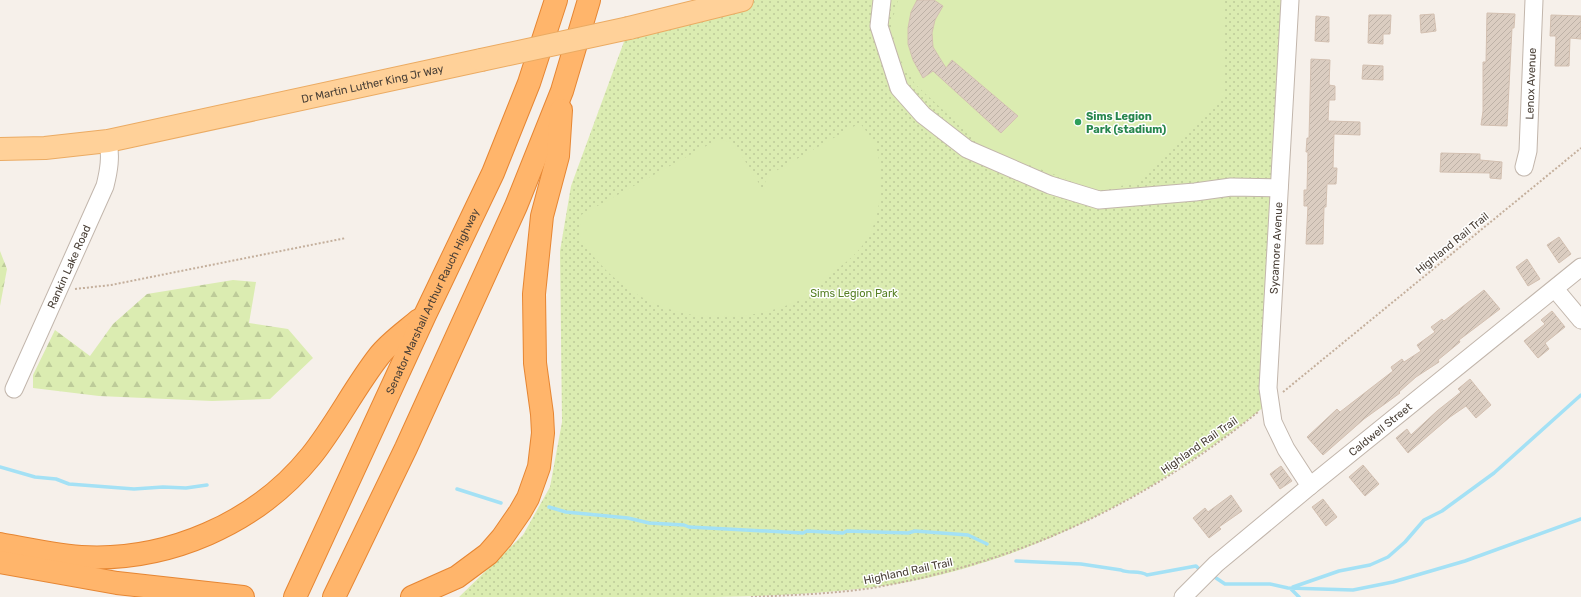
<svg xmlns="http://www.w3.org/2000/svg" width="1581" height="597" font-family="Rubik,sans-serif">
<defs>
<pattern id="grass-dots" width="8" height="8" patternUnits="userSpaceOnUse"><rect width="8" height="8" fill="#dbecb1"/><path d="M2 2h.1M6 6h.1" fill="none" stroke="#bdcb99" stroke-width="1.8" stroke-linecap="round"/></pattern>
<pattern id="forest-firs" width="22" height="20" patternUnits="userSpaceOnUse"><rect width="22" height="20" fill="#dbecb1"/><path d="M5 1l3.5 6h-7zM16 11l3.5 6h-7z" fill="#bdcb99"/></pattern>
<pattern id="building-hatch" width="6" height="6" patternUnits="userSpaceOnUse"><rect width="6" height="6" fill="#dbcdc1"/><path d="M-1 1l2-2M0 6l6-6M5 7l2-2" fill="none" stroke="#bdb1a6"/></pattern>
</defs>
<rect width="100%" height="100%" fill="#f6f0ea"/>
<path fill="url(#grass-dots)" d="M742 0H1290L1270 402C1164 488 1043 556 907 582 826 596 744 597 662 597 594 597 527 597 459 597L523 535 550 487 562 422 560 251 571 186 629 28Z"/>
<path fill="url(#forest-firs)" d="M0 251 7 269 0 306Z
M233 280 256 282 249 323 288 329 313 358 270 399 212 401 99 396 33 388V375L55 330 90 356 113 324 147 294Z"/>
<path fill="#dbecb1" d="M898 0H1225V96L1139 182 1098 191 984 148 915 84 897 54 891 25Z
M860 123C864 129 870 135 873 141 886 166 882 216 867 239 856 257 836 270 819 282L823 291C803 299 781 309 760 313 705 324 652 313 610 274 602 266 583 247 580 236 579 230 581 221 581 215L719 139 734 143 763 190 767 176Z"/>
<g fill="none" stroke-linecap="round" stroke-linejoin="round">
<path stroke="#a4e1f5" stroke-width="3.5" d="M0 467 35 477 56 479 69 484 134 489 163 487 186 488 207 485
M457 489 501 503
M549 507 566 512 628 518 649 523 684 525 689 527 803 533 807 531 843 533 847 531 908 533 915 531 968 535 987 544
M1016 561 1081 564 1121 570C1129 574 1139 570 1147 575L1196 566 1198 568
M1216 578 1225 584H1270L1288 588 1353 590 1393 582 1465 561 1581 519
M1293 587 1339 571 1370 565 1388 557 1405 542 1424 520 1442 511 1494 473 1581 395
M1290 588 1299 597"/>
</g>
<path fill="url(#building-hatch)" stroke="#d3c0b1" d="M917 0H934L943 6 935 20 932 33 933 47 946 68 952 60 1018 116 1001 133 933 71 923 78 913 60 908 44V28L911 12Z
M1487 13 1515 14 1514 28H1512L1507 126 1481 125 1483 111V62H1486Z
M1434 14 1436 31 1421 33 1420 15Z
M1369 15H1391L1390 34H1383V44L1368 43Z
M1551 15 1581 16V39L1570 38 1569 66H1555L1556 36H1550Z
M1316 16 1329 17V42L1315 41Z
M1311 59 1330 60 1329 85 1335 86V100H1329L1328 121 1360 122V135L1334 134 1333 168H1337L1336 184H1327L1326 207H1324L1323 244H1306L1308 206H1304V190H1307L1308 152H1306L1307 138H1309Z
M1363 65 1383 66V80L1362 79Z
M1441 153 1480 154V160L1502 162 1501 179 1490 178V173L1440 172Z
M1559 237 1571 254 1559 263 1547 245Z
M1527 259 1540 279 1528 286 1516 267Z
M1484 290 1500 309 1459 340 1460 342 1438 360 1439 362 1416 377 1399 392 1400 393 1364 419 1323 455 1307 437 1337 409 1340 412 1393 371 1391 367 1402 359 1404 362 1421 351 1417 345 1435 332 1431 327 1442 319 1444 321Z
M1552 311 1565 327 1545 343 1549 349 1538 358 1524 341 1545 324 1541 320Z
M1470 379 1491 405 1476 418 1466 406 1450 417 1408 453 1396 438 1407 429 1411 435 1437 411 1461 392 1458 389Z
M1363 465 1379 484 1365 496 1349 477Z
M1281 466 1292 481 1280 489 1270 474Z
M1231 495 1242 511 1219 527 1221 529 1209 538 1193 518 1205 508 1208 512Z
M1323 499 1337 517 1326 526 1312 507Z"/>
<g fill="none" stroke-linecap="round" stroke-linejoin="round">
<g stroke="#c2b6ac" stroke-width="19">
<g id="minor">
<path d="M882 0 879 26 899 88 923 115 967 149 1050 185 1099 200 1195 192 1231 187 1279 188"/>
<path d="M1290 0 1268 388 1273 422 1286 449 1310 486"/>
<path id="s1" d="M1524 167 1528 151 1534 0"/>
<path d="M1555 289 1581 320"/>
<path id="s2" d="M14 389 105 186C109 170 111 157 108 141"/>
<path id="s3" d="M1183 597 1216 564 1310 486 1581 267"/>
</g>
</g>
<g stroke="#ebab63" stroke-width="24">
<g id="major">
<path d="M629 28 742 0"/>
<path id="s4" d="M0 149 45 148 108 141 481 60"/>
</g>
</g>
<g stroke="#e68633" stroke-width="24">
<g id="highway">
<path d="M0 544C26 549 54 555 81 557 167 562 256 524 311 456 336 425 354 388 379 356 389 343 406 331 419 320"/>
<path d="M0 562 117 583 243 597"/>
<path id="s5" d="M295 597 425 315 493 173 529 83 556 0"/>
<path d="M334 597 406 448 516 206 562 91 589 0"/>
<path d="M412 597 457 577 488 554 502 538 520 512 528 498 539 467 543 433 542 414 535 363 534 294 542 216 558 156 561 110"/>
</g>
</g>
<path stroke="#c4af9c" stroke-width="2" stroke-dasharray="2 2" stroke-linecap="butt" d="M75 289 111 285 346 238
M1283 392 1581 148
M751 597C791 595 832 594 872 588 1019 562 1141 506 1258 412"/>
<use href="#minor" stroke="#fff" stroke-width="17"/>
<use href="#major" stroke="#ffd199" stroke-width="22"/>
<use href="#highway" stroke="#ffb56b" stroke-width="22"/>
<g stroke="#ebab63" stroke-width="24" stroke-linecap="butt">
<path id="major-bridge" d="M481 60 629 28"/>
</g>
<use href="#major-bridge" stroke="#ffd199" stroke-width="22"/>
</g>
<circle fill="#2e9e5b" stroke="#fff" stroke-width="1.5" cx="1078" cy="122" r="4"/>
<g text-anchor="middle" stroke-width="3" stroke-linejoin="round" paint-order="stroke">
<g font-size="11" fill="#4a4037" stroke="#fff">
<text dy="4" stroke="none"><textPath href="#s4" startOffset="379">Dr Martin Luther King Jr Way</textPath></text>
<text dy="4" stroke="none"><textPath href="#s1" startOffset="84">Lenox Avenue</textPath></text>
<text transform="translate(1452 243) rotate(-39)" y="4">Highland Rail Trail</text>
<text transform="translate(1276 248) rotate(-87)" y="4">Sycamore Avenue</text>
<text dy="4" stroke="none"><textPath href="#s2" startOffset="134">Rankin Lake Road</textPath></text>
<text dy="4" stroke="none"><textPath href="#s5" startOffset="326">Senator Marshall Arthur Rauch Highway</textPath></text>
<text dy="4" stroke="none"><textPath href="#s3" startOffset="259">Caldwell Street</textPath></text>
<text transform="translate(1199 445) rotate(-35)" y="4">Highland Rail Trail</text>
<text transform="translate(908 571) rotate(-12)" y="4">Highland Rail Trail</text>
</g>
<g font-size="11" font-weight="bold" fill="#27864d" stroke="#fff" text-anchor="start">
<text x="1086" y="120">Sims Legion<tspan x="1086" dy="13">Park (stadium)</tspan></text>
</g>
<g font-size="11" fill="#578026" stroke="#fff">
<text x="854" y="297">Sims Legion Park</text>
</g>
</g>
</svg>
